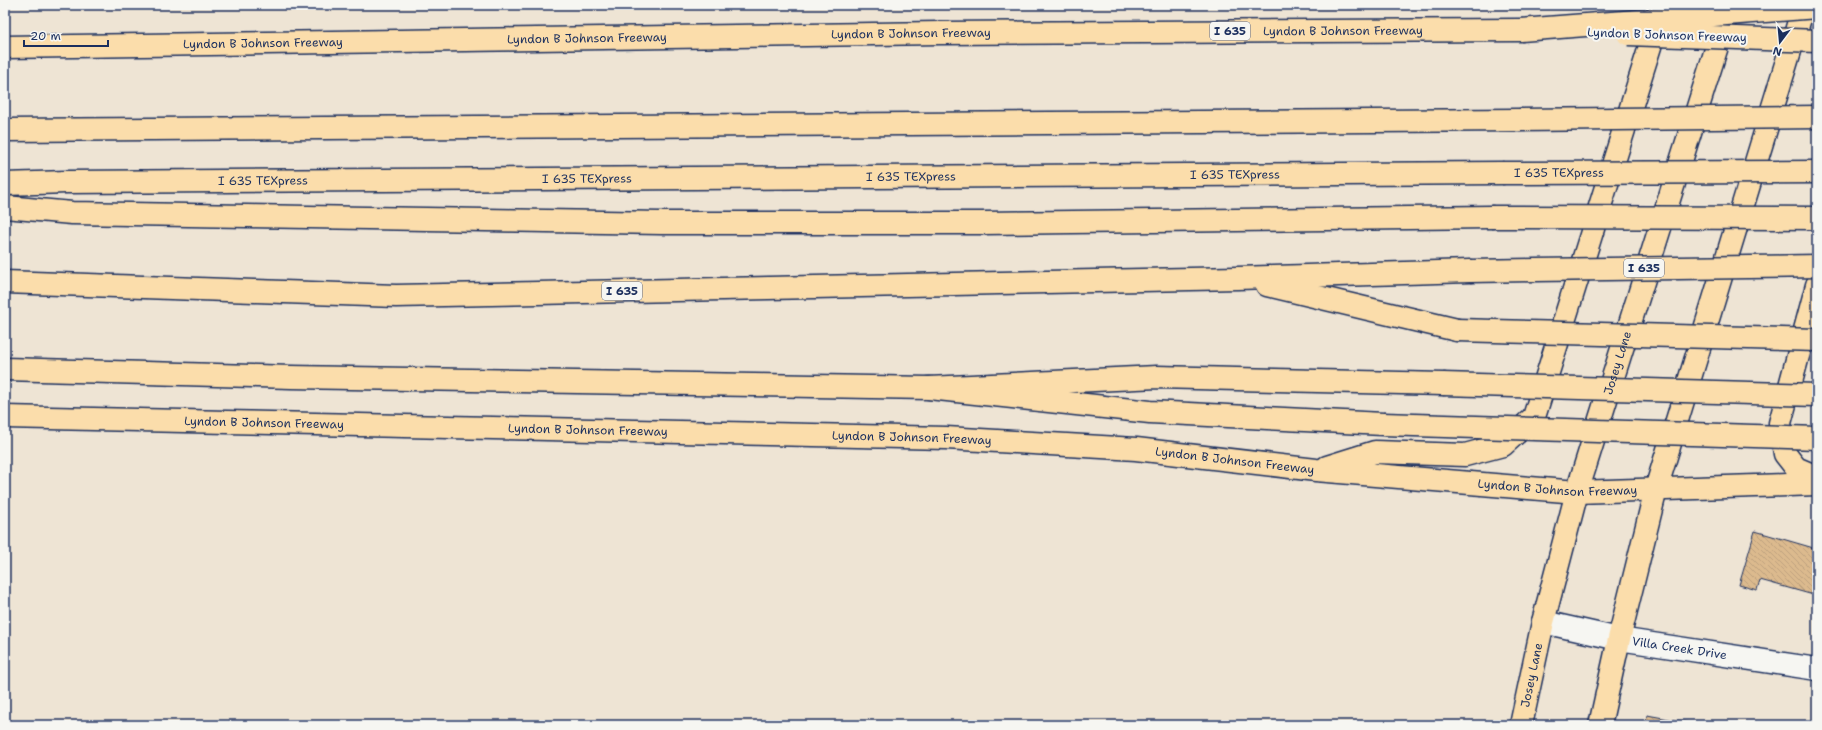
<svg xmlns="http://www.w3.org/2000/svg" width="1822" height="730" font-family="'Shantell Sans',sans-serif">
<defs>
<pattern id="building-back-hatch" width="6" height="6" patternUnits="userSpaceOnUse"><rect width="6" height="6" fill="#dcba8e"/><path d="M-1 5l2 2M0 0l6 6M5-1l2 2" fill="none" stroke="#bca07d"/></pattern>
</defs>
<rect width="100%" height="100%" fill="#eee4d4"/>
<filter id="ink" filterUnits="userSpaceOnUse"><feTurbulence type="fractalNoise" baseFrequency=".025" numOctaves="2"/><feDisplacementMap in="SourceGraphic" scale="8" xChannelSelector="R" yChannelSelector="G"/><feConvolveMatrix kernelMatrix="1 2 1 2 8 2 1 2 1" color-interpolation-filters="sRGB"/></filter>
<g filter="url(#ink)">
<path fill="url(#building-back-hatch)" stroke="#1b2f5e" d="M1755 531 1817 549V596L1760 580 1757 590 1739 585Z
M1647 715 1691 723V725H1645Z"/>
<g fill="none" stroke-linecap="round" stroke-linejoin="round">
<g stroke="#1b2f5e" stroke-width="25">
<g id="minor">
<path id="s1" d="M1543 622 1619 639 1817 669"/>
</g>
</g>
<g stroke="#1b2f5e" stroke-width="25">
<g id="major">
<path d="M1817 285 1780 423 1785 454 1796 468 1817 477"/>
<path d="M5 369 291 377 929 388 1150 412 1383 424"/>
<path id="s2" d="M5 417 946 438 1136 449 1316 470 1577 492 1817 484"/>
<path d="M1327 467 1375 452 1465 455 1503 445 1534 417 1663 5"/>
<path id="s3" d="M1521 725 1543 622 1577 492 1730 5"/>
<path d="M1600 725 1619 639 1656 489 1804 5"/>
</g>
</g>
<g stroke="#1b2f5e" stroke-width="25">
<g id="highway">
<path id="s4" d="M5 47 939 33 1521 30"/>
<path d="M5 130 1519 120"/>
<path id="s5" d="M5 184 67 182 1502 173"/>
<path d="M5 207 72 213 661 223H984L1491 217"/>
<path d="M5 282 396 296 1238 278 1470 271"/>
<path d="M1267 285 1457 330"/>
<path d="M929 388 1157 377 1443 384"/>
</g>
</g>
<use href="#minor" stroke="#f6f6f2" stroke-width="22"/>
<use href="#major" stroke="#fbddab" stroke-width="22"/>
<use href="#highway" stroke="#fbddab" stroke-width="22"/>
<g stroke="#1b2f5e" stroke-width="25" stroke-linecap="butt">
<path id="major-bridge" d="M1383 424 1817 438"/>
</g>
<g stroke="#1b2f5e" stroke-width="25" stroke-linecap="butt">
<g id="highway-bridge">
<path d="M1521 30 1817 7"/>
<path d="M1628 34 1817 41"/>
<path d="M1519 120 1817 117"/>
<path id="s6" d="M1502 173 1817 172"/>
<path d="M1491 217 1817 218"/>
<path d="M1470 271 1817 266"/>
<path d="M1457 330 1817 340"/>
<path d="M1443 384 1817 395"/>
</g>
</g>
<use href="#major-bridge" stroke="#fbddab" stroke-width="22"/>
<use href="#highway-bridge" stroke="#fbddab" stroke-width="22"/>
</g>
</g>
<g text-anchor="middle" stroke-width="4" stroke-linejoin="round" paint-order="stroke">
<g fill="#f6f6f2" stroke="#5d6b8a" stroke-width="1">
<rect x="1210" y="22" width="40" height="18" rx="3"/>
<rect x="1624" y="259" width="40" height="18" rx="3"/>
<rect x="602" y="282" width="40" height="18" rx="3"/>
</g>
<g font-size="11" font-weight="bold" fill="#1b2f5e">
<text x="1230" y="35">I 635</text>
<text x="1644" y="272">I 635</text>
<text x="622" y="295">I 635</text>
</g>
<g font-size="12" fill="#1b2f5e" stroke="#f6f6f2">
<text dy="4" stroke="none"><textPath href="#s4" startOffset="1338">Lyndon B Johnson Freeway</textPath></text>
<text dy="4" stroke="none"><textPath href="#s4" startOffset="906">Lyndon B Johnson Freeway</textPath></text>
<text transform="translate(1667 35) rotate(2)" y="4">Lyndon B Johnson Freeway</text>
<text dy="4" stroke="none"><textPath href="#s4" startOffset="582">Lyndon B Johnson Freeway</textPath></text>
<text dy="4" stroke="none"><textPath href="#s4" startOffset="258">Lyndon B Johnson Freeway</textPath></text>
<text dy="4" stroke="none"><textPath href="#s6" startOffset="57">I 635 TEXpress</textPath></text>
<text dy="4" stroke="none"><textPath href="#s5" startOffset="1230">I 635 TEXpress</textPath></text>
<text dy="4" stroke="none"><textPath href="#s5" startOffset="906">I 635 TEXpress</textPath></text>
<text dy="4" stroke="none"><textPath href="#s5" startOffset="582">I 635 TEXpress</textPath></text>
<text dy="4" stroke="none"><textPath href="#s5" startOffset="258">I 635 TEXpress</textPath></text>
<text dy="4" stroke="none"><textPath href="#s3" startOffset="375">Josey Lane</textPath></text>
<text dy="4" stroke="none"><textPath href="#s2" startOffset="259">Lyndon B Johnson Freeway</textPath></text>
<text dy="4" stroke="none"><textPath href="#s2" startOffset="583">Lyndon B Johnson Freeway</textPath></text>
<text dy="4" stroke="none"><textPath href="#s2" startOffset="907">Lyndon B Johnson Freeway</textPath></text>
<text dy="4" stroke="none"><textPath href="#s2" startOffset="1231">Lyndon B Johnson Freeway</textPath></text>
<text dy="4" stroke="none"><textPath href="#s2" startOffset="1555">Lyndon B Johnson Freeway</textPath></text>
<text dy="4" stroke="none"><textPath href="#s1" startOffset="139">Villa Creek Drive</textPath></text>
<text dy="4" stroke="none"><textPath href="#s3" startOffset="51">Josey Lane</textPath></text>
</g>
</g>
<rect width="1822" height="730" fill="none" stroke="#f6f6f2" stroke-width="20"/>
<rect x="10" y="10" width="1802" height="710" fill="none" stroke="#1b2f5e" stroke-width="1.5" filter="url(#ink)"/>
<g transform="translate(1780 42) rotate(196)" stroke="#f6f6f2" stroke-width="3" paint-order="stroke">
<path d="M0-3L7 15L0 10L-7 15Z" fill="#1b2f5e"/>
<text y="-6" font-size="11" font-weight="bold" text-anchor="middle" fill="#1b2f5e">N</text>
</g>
<path d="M24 40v6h84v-6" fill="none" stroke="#1b2f5e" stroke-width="2"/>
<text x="30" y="40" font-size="12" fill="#1b2f5e" stroke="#f6f6f2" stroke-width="3" paint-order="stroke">20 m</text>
</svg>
